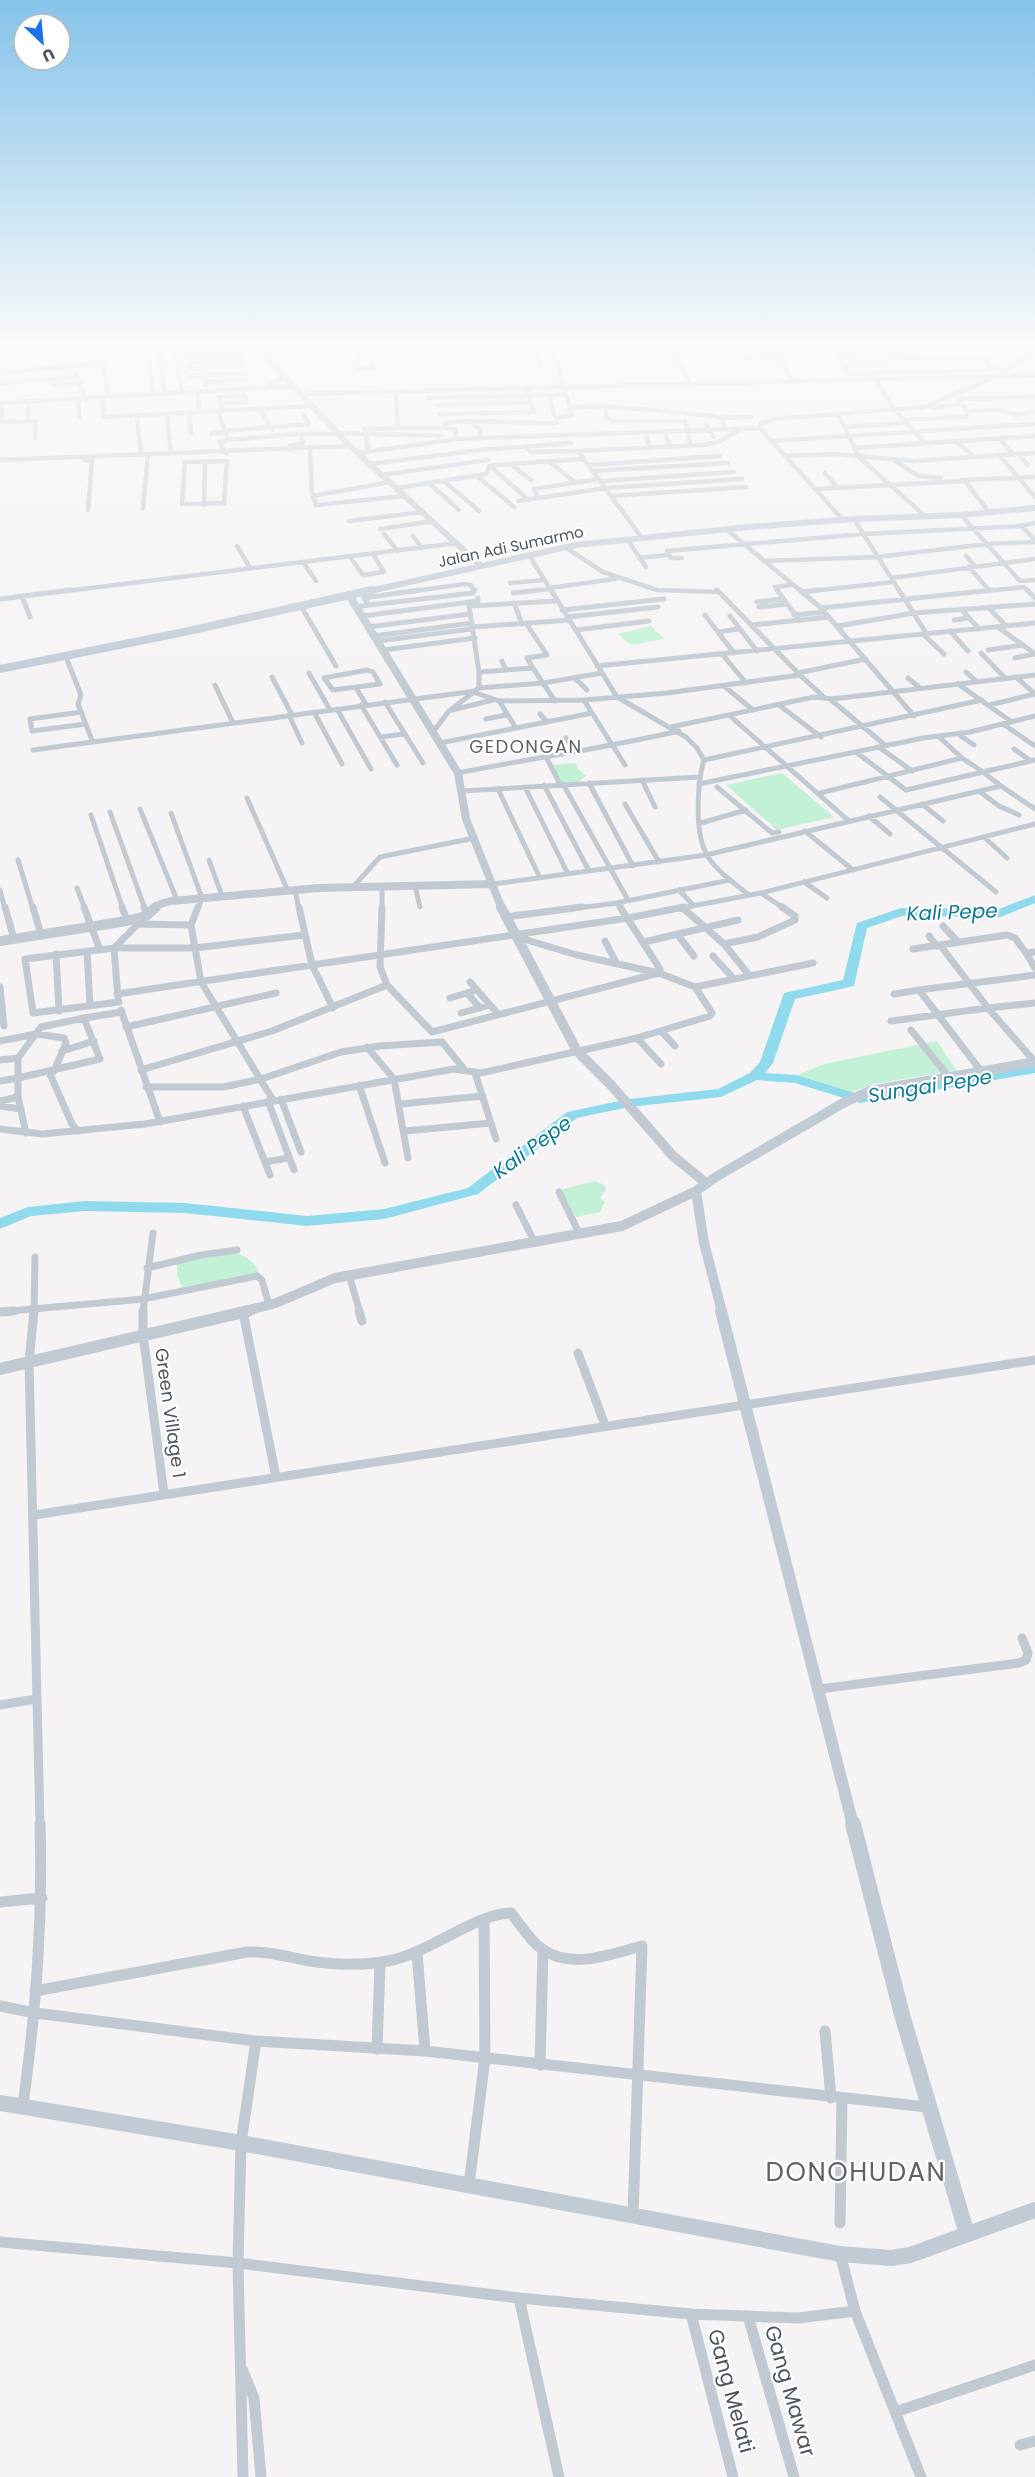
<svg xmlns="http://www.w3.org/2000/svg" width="1035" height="2477" font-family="Poppins,sans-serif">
<rect width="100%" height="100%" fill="#f5f3f3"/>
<path fill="#c3f1d5" d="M651 626 664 639 631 645 618 634Z
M574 763 577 764 578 769 586 776 578 782 561 783 552 765Z
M782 773 834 817 777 830 726 785Z
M937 1041 956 1070 873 1084 849 1093 793 1077 824 1064Z
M594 1181 605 1185V1191L600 1198 605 1202 600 1212 576 1217 561 1190Z
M234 1252C245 1256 256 1262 259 1273L183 1289 177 1276V1264L187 1259Z"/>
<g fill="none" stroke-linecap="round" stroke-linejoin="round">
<path stroke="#90daee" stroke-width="5" d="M859 342 878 343
M943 343 962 342"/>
<path fill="#90daee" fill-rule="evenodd" d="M1035 895V903L1001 917 902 916 867 928 854 986 795 999 773 1063 765 1073 796 1075 861 1095 1035 1065V1073L860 1103 795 1083 757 1080 721 1097 629 1107 577 1118 478 1194 384 1219 307 1226 185 1213 85 1211 31 1216 0 1229V1218L28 1207 85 1201 185 1203 307 1216 384 1209 468 1188 567 1112 629 1099 718 1089 750 1073 760 1062 784 993 843 980 857 923 901 908 999 909Z"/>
<path stroke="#c1cad2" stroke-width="4.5" d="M150 342 151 346
M272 342V346L275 347H309
M272 342H294
M614 342 653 346 708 347 718 354 748 357 824 353 825 342
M721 342H763
M775 342 824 344
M868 342H952
M536 343 541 367
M551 343 572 415 556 418 557 423
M240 347 241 354 187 357 183 350Z
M671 347 689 383
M70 348H144
M175 350 182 393
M148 351 153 394
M159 351 165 394
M357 351 358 369 373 368 372 350
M0 352 27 355 71 354
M264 354 568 342
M878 355 933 359 981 358 987 360 990 368 979 371 849 374 838 356Z
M779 356 792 381
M243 360 190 363 188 369 244 366
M842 365 883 363
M74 366 104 363 108 397
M990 368 1005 371
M0 372 74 366
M76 374 85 398
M190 376 203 375
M876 380 895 410 925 443
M204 382 246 379 241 354
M0 383 77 377
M52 385 80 383
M205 386 203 375 245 373
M267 387 284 377
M197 392 199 411
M396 392 398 428H440
M300 394 1035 375
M550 395 554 415
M103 397V417L312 406
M427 398 564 395
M0 403 293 386
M2 403V420
M220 403 246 402 245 396
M438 405 530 402
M605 406 606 417 613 421H685L691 446
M570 407 605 406 714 416 722 418 725 429
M933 407 962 404 958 399 1035 397
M259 409 272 429
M218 411 228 440 295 434H339
M223 411 219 397 245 396 243 389
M967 411 1000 410 1015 415 1035 412
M189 413 191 433
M167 414 171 454
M439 414 534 412 528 392
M838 414 859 457 926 517
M137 416 141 455
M79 417 78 402 82 398
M722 418 751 417
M28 420 29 401
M904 420 966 417 967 411 962 404
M0 422 36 421 35 438
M706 424 713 437
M474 425 480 429V438
M844 427 907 423
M364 429 398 428
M664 430 670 447
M223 431 309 424 304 416
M337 433 441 436
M211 434 224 432
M366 434 368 452
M646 437 650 448
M457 439 455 430 445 428 446 423C484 418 518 424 557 423
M1000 439 1013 454
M771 441 1035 424
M956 441 974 457
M525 446 531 452 578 451
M854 448 1035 436
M310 449 312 492 316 505 405 496
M290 450V446L303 443 300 434
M226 453 219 442 228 440
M358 453 457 439 760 428
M1018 454 1028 465
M999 455 1035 497
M785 456 836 454 913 461 1035 453
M0 460 350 446
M85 460H92L88 510
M227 461 224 503 182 504 185 462Z
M895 461 918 476 941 478
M550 462 576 483
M370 464 481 450 571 443
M511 464 531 480
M589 465 720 456
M490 466 529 500
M593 471 728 463
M825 473 838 488
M382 475 488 460
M477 476 514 507
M962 480 1035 477
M444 481 479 511
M600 481 734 472
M429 483 459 510
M397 488 486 474 489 467 494 465 583 459
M815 489 965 481 989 512
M313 496 390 482
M611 496 746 487
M539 498 533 489 599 479
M518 501 606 488 742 479
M204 505 205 461
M143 508 148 455
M961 515 1020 581 1035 580
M854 519 900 592
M843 520 760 428V424L775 419 924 407 991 379 1035 351
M349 521 423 512
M1021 526 1035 523
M380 529 433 521
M726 529 802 592
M384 534 398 551
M413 536 422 548
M642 538 578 451 703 445 718 442 741 429
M627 539 646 567
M237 546 250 568
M565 547 603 572 657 590 719 592
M529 555 552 592
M966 556 975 566
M350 557 363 575 384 572 373 554
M639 558 667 555
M682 558H671L667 551 863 534 1021 526 1035 540
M764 561 877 557 987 544 1035 542
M303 562 316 581
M969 567 989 590
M891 578 1035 559
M510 583 544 580
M549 588 615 579
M58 592 457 543
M408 592 464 584 471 585 474 592
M524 592 550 589
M779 592 775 587 791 585
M803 592 893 582
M977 592 1024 587 1029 592"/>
<path stroke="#c1cad2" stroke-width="5" d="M551 590 617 697 686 737 697 748 704 760C697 784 694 835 708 857 718 872 735 884 749 895
M717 590 800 675
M777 590 799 620
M800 590 821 608 914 716
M899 590 926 633
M1027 590 1035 598
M802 592 817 590
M513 593 538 590
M22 596 30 617
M0 599 71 590
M757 602 783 599
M514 603 522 624
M369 605 364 598 419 590
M369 605 473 593 475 590
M301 606 336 666
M356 607 369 605
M759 607 787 604
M821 608 992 590
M989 608 1006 626
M562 610 664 599
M962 610 979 629
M705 615 734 653
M794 615 824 612
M362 616 478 601V598
M730 616 757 651
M567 617 658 607
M954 620 969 618
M526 623 547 655 527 658 533 668
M752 625 829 617
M838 626 914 613 1035 604
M368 627 470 614
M473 627 569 620
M998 627 1035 654
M576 630 649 621
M950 631 968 651
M718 632 739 629
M923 634 944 654
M374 636 472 623
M378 641 471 629
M383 650 475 638
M988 650 1023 645
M981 653 1005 678
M722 654 746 683
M66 657 81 695 78 704 92 740
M1015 658 1035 654
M502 661 506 670
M597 666 1035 623
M367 670 373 672 380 684 333 690 324 678Z
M479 672 533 668 555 701
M966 672 976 681
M309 673 330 710
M798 673 866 659
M272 677 292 715
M1016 677 1035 694
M575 678 587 690
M908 678 920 688
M958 684 1012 722
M215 685 233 723
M724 686 753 710
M356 688 366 704
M479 688 543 683 602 673
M473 692 499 701 584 700 667 693 800 675 824 697
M830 699 885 745
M499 701 516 728
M385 702 423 763
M361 705 397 765
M779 705 821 737
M989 705 1035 694
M337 709 371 769
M452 710 493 700
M81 712 30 719 32 731 86 724
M314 712 342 764
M592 713 625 765
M540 714 547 722
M289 715 302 743
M730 716 849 821
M486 719 506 715
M1003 724 1035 746
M671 727 814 697 832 699 1035 675
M433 732 449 711 479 688V672L469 606 556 601
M958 734 974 745
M380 737 405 734
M566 738 575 751
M440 743 592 713 584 700
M879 747 912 771
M1014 749 1031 761
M33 750 476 691
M856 752 906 790 983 772 962 758 938 736
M545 755 560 784
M704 760 982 700
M458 773C532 758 606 748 679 731
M642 780 655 807
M589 783 633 866
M563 784 628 900
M699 784 923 738 970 732 1035 716
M544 785 589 871
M1001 786 1035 809
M525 787 568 874
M717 787 772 833 779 832
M498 789 540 878
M462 791 700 777
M979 791 999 806 1019 815
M820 793 962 758
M880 797 996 892
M247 798 288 891
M625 804 659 862
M922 804 943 821
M140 809 177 900
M110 812 145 909
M171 813 202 898 198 909
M91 815 123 909
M869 816 890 834
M701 823 746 810
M805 831 853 870
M985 838 1007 858
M18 860 33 909
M209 860 222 896
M804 882 827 898
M493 884 706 855 1001 786 983 772 1035 760
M415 886 420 907
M353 887 380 857 475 838
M382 887V909
M77 888 85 909
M0 890 5 909
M295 890 299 909
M679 890 694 906
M761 893 785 909
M617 903 621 909
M570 909 617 903 730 880
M676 909 761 893 1035 824"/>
<path stroke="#c1cad2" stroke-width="7" d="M5 907 14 939
M33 907 41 935
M84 907 100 950
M122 907 127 921
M144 907 147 915
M198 907 191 925 201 982 273 1100
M299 907 312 965 333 1008
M382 907 380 967 387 985 432 1032 659 973 660 969 620 907
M683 908 724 944 758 937 795 920V916L782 907
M505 917 582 907
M137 924 191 925
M943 926 958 942
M677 934 694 956
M929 936 937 946
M517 937 577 955 659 973 695 987 813 963
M605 941 617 964
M644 942 738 920
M724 944 749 975
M940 945 988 1008 1035 1003
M913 949 1007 935 1015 938 1026 953 1035 952
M87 951 90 1006
M1026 953 1035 968
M56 954 59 1011
M713 956 734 979
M470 982 498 1014
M0 987 4 1026
M467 993 480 1008
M117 994 628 918 684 907
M894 994 919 990
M118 998 114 948 144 918
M450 998 477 990
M119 1002 33 1013 25 959 114 948H194L304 935
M121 1010 160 1122
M461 1013 490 1005
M84 1018 100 1059 18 1078V1058L41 1027Z
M84 1018 122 1012
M891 1021 988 1008 1035 1062
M126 1027 276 993
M911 1030 948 1076
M661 1031 675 1046
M637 1038 661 1064
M0 1041 36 1034 64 1038 66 1043 54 1071
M367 1047 394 1079 408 1158
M62 1051 94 1041
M0 1060 18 1058
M141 1070 272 1031 387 985
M981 1071 919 990 1035 975
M49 1072 72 1124 78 1131
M475 1073 496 1139
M0 1081 18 1078V1097L0 1101
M359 1085 385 1163
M146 1087H223L261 1079 341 1052 380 1046 442 1042 464 1069
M18 1097 26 1133
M281 1099 301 1152
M268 1101 294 1170
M400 1104 483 1096
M0 1106 21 1109
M243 1106 270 1175
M0 1129 42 1134 145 1124 454 1069 481 1073 637 1038 710 1016 712 1013 695 987
M405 1131 491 1123
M265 1162 289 1158
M559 1192 580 1235
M516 1205 535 1243
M147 1268 201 1255 237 1250
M349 1275 360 1312
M0 1312 143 1299 257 1276 262 1280 269 1305
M34 1312 35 1257
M143 1312 153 1233"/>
<path stroke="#c1cad2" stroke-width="9" d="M34 1311 29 1362 40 1825
M143 1311V1335L164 1494
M359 1311 362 1321
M0 1312 14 1311
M243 1312 276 1477
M578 1353 605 1425
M34 1515 1035 1360
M819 1689 1019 1663 1026 1660 1028 1653 1022 1638
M0 1705 36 1699"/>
<path stroke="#c1cad2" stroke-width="11" d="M0 1902 42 1898
M417 1953 425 2051
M35 1991 247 1952C269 1951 289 1957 310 1961 336 1965 362 1966 388 1961 430 1953 474 1914 511 1913 521 1925 529 1940 542 1949 571 1970 611 1954 642 1946L633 2216
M0 2006 35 2013 256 2041 425 2051 927 2107
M825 2031 831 2098
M377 2049 380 1964
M540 2065 543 1950
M23 2105C36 2009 43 1921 40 1824
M469 2185 485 2058 484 1920
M840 2223 842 2099
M0 2242 238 2263 519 2298 691 2314 798 2318 855 2311
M840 2254 855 2311 921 2477
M519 2298 559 2477
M691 2314 733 2477
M748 2316 794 2477
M242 2369 254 2398 261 2477
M895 2412 1035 2365
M1020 2445 1035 2441
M243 2477 238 2263 241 2143 256 2041"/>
<path stroke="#c1cad2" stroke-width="6" d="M252 342 350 446 481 566"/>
<path stroke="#c1cad2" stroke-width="8" d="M349 595 458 773 466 819 502 909
M154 909 160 904 171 901 318 888 493 884"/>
<path stroke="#c1cad2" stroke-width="10" d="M501 907 577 1051 611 1085 673 1156 706 1183
M0 941 127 921 146 916 156 907
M242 1312 276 1303 335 1278 622 1226 696 1191"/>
<path stroke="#c1cad2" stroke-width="12" d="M0 1369 248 1311"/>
<path stroke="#c1cbd6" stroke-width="6" d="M365 592 576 545 748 527 854 519 961 515 1035 508"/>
<path stroke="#c1cbd6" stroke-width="8" d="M0 669 184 632 372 590"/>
<path stroke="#c1cbd6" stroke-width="10" d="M722 1312 704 1243 696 1191 714 1178 845 1102 870 1091 1035 1062"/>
<path stroke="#c1cbd6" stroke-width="12" d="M721 1311 853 1825"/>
<path stroke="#c1cbd6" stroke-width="16" d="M853 1824 902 2015 967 2234
M0 2103 241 2143 840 2254 892 2258 910 2255 1035 2210"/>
</g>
<linearGradient id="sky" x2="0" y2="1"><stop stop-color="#85c3ea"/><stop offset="0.5" stop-color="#fafafa"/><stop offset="1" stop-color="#fafafa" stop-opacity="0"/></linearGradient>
<rect width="1035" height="689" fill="url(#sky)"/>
<g text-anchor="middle" stroke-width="4.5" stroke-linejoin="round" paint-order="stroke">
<g font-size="15" fill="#4a5661" stroke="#fff">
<text transform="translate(511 547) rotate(-12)" y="5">Jalan Adi Sumarmo</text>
</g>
<g font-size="18" letter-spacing="1.5" fill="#5f6368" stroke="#fff">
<text x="526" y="753">GEDONGAN</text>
</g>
<g font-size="18" fill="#4a5661" stroke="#fff">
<text transform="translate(170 1413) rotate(82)" y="6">Green Village 1</text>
</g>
<g font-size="20" font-style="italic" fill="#0c7c9b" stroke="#fff">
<text transform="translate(952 912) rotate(-2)" y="7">Kali Pepe</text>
<text transform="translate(930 1086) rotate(-9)" y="7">Sungai Pepe</text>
<text transform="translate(532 1147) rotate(-36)" y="7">Kali Pepe</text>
</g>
<g font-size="21" fill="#4a5661" stroke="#fff">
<text transform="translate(731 2391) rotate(75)" y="7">Gang Melati</text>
<text transform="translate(790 2391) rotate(74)" y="7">Gang Mawar</text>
</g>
<g font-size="26" letter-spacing="1.5" fill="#5f6368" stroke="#fff">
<text x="856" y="2181">DONOHUDAN</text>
</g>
</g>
<g transform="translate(42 42) rotate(154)"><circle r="28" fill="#ffffff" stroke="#b7bbc0" stroke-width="1.5"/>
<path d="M0-4.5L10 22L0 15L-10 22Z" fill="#1a73e8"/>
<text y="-9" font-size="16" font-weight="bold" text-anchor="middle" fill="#4a5661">U</text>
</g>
</svg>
